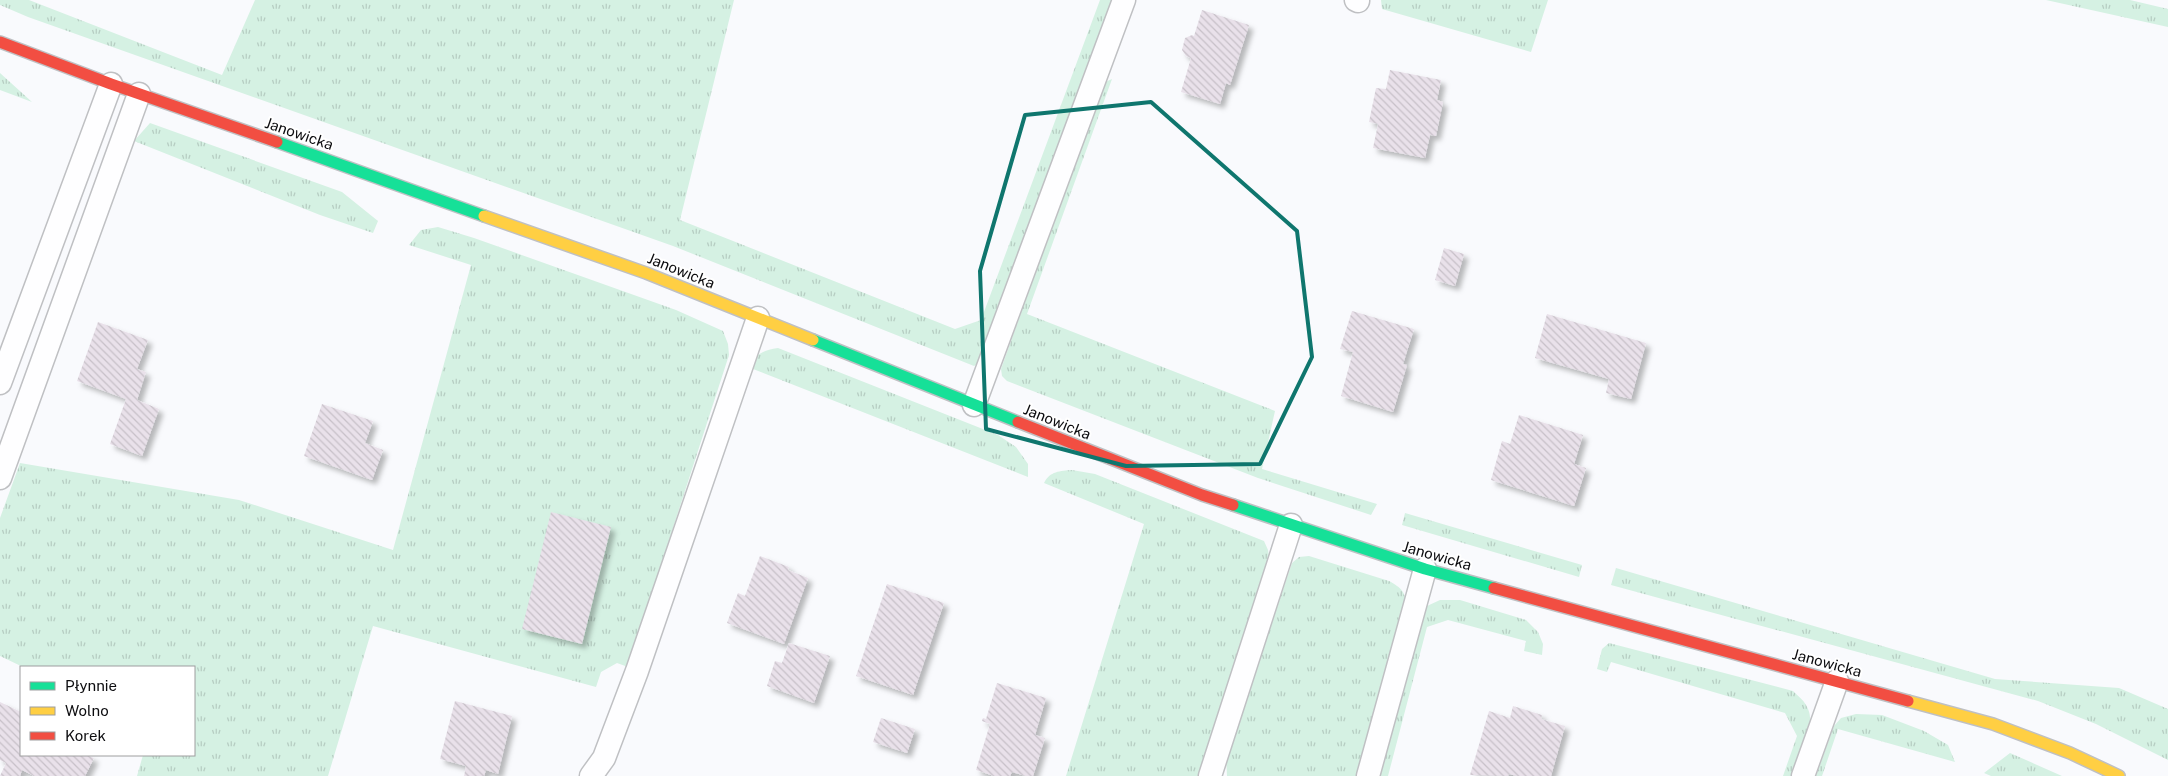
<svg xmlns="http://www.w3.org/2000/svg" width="2168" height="776" font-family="'Public Sans',sans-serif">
<defs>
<pattern id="grass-tufts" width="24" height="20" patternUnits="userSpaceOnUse" patternTransform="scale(1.25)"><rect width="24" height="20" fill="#d5f1e3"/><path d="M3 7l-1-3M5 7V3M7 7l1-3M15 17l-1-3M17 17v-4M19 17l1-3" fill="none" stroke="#b6cdc2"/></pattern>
<pattern id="building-back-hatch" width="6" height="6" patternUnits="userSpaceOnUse" patternTransform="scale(1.25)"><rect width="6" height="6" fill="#e9e1ea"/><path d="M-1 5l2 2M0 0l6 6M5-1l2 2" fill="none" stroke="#c7c0c8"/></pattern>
<filter id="shadow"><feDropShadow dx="4.5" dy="4.5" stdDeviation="2.5" flood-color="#0004"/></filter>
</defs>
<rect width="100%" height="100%" fill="#f9fafd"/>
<path fill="url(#grass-tufts)" d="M0 0H29L222 75 255 0H734L680 220 955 329 981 320 1100 0H1113L979 363 974 366 673 246 28 17 0 5Z
M1381 0H1548L1531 52 1382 9Z
M2046 0H2130L2168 9V27Z
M0 73 32 102 0 90Z
M1112 79 1027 314 1275 411 1262 469 1377 504 1371 515 1258 478 1007 381 1002 376 1001 369 1103 83Z
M150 123 342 192 378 221 373 233 320 215 134 141Z
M438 227 474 238 676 310 723 331 728 344 729 355 628 667 617 663 601 672 596 687 373 626 328 776H137L143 755H194V667H23L0 656V518L20 463 239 500 393 550 471 265 409 245 421 230Z
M778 348 998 435 1016 447 1028 464V477L748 367C756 354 763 350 778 348Z
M1072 470 1095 474 1264 541 1268 550 1270 562 1199 776H1066L1144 524 1044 483C1050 471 1060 471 1072 470Z
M1405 513 1582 565 1579 577 1402 525Z
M1309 556 1389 581C1402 588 1405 592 1407 606L1357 776H1227L1226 757 1292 563 1299 557Z
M1616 568 1995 679 2119 688 2168 709V760L2096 724 2038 701 1611 585Z
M1440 600H1460L1526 620 1538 632 1543 644 1542 655 1524 651 1526 641 1448 620 1427 627 1388 776H1376L1421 615 1427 606Z
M1609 643 1793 691C1799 697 1805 701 1808 709 1816 726 1799 759 1793 776H1783L1797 736 1785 713 1611 662 1607 672 1597 669 1602 649Z
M1856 714 1882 715 1924 731 1948 745 1955 762 1838 729 1822 776H1816L1834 726 1841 718Z
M2010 753 2062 776H1991L1984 773Z"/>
<path fill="url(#building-back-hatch)" filter="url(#shadow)" d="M1202 10 1249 25 1230 85 1226 83 1220 104 1181 92 1191 58 1186 56 1182 50 1185 38 1192 35 1194 36Z
M1390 70 1441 80 1437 100 1443 102 1436 136 1430 135 1425 158 1373 148 1378 124 1369 122 1376 88 1386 89Z
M1444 248 1464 254 1455 286 1435 280Z
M1352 311 1414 329 1403 364 1407 365 1393 412 1341 396 1353 352 1340 349Z
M1547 314 1646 343 1631 399 1606 393 1609 379 1535 358Z
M98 322 148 340 137 369 146 372 137 400 159 409 142 456 110 444 126 399 77 381Z
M322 404 373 421 365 443 383 450 372 480 304 456Z
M1519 415 1583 435 1574 464 1586 468 1574 506 1491 480 1502 441 1510 444Z
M551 512 611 527 582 644 522 629Z
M760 556 789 567 788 570 808 578 784 644 727 623 738 593 745 596Z
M887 584 944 603 913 695 856 676Z
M789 643 830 656 814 703 767 686 775 661 782 663Z
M997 683 1046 698 1035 735 1045 738 1033 776H1026L1012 772 1010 776H994L976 770 990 724 982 721 983 718 986 719Z
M455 701 512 716 498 774 486 770 484 776H464L466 766 440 759Z
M0 702 21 712V755H86L94 758 85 776H34L22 770 20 776H0L6 763 0 760Z
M1513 706 1542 715 1541 719 1565 726 1551 776H1517L1509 774 1508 776 1470 775 1489 711 1510 718Z
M881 718 915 729 907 753 873 742Z"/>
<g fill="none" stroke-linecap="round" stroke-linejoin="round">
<g stroke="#bfc0c3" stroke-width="25">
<path id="lane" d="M1356 0 1358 1
M0 383 111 84
M974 405 1124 0
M0 478 139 94
M591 776 604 758 637 671 758 318
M1210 776 1291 525
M1368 776 1425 569
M1803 776 1837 681"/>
</g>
<g stroke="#bfc0c3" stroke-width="14">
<path id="fast" d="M277 142 484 216
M813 340 1018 422
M1233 505 1425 569 1494 588"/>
</g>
<g stroke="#bfc0c3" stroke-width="14">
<path id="slow" d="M484 216 646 273 813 340
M1908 701 1993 724 2070 753 2119 776"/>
</g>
<g stroke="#bfc0c3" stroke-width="14">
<path id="jam" d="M0 42 111 84 277 142
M1018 422 1202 495 1233 505
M1494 588 1908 701"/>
</g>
<use href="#lane" stroke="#fefeff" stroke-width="22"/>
<use href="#fast" stroke="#16e098" stroke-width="11"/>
<use href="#slow" stroke="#ffcf43" stroke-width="11"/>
<use href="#jam" stroke="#f24e42" stroke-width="11"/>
</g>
<path fill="none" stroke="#0f766e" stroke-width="4" stroke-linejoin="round" d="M1151 102 1297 231 1312 357 1260 464 1126 466 986 429 980 271 1025 115Z"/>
<g text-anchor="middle" stroke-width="4" stroke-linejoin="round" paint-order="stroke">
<g font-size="15" fill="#0c0c0f" stroke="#fff">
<text transform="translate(299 134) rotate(19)" y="5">Janowicka</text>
<text transform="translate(681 271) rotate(22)" y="5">Janowicka</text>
<text transform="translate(1057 422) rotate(22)" y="5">Janowicka</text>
<text transform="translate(1437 556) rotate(16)" y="5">Janowicka</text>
<text transform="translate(1827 663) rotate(15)" y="5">Janowicka</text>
</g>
</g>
<rect x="20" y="666" width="175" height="90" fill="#ffffff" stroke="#9e9e9f"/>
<rect x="30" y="682" width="25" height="8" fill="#16e098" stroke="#9e9e9f"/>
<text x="65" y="691" font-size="15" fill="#0c0c0f">Płynnie</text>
<rect x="30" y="707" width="25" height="8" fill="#ffcf43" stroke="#9e9e9f"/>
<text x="65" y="716" font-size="15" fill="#0c0c0f">Wolno</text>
<rect x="30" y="732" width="25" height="8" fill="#f24e42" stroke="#9e9e9f"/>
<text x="65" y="741" font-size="15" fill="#0c0c0f">Korek</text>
</svg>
